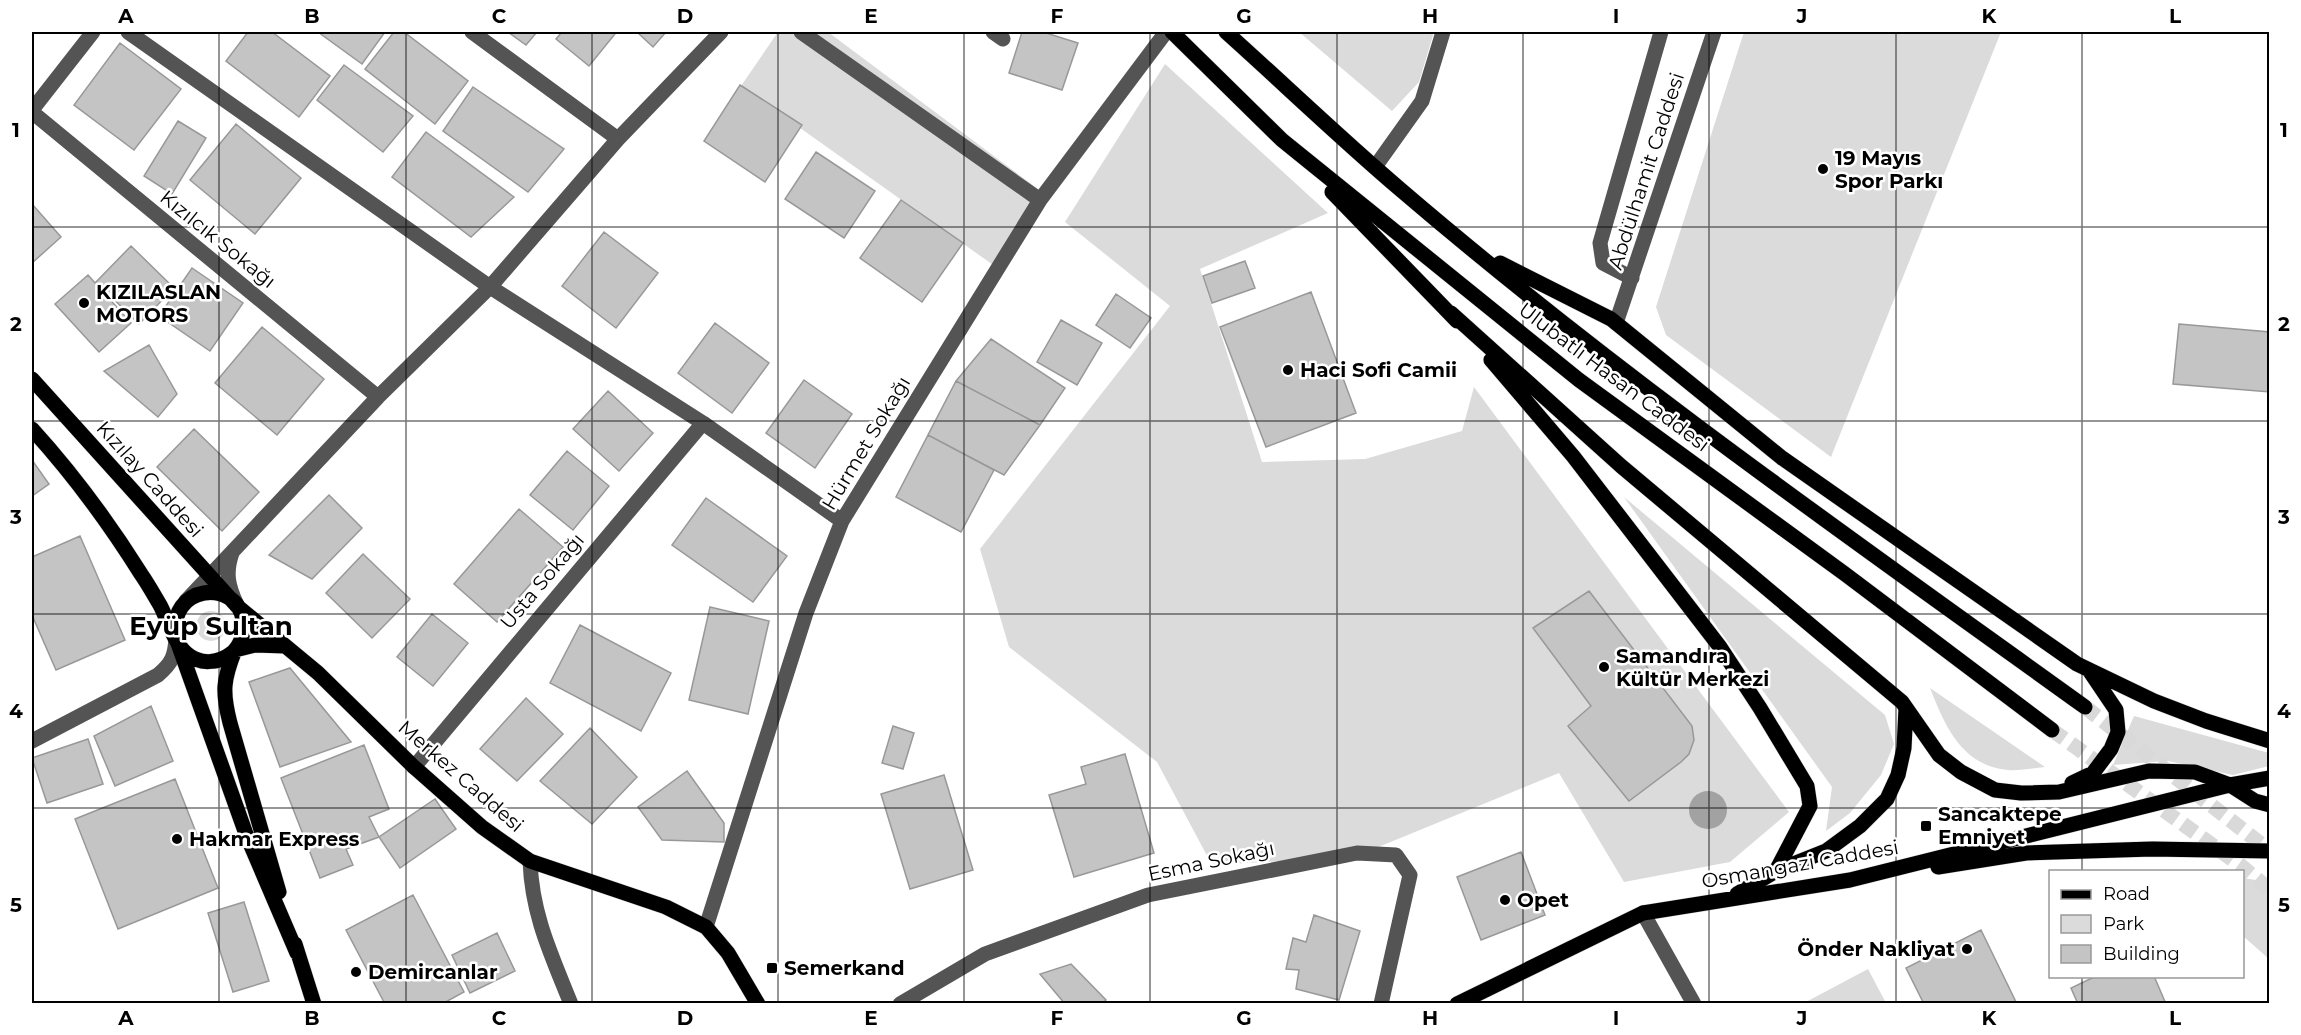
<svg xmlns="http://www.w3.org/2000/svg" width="2301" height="1035" font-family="Montserrat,sans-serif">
<rect width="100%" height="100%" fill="#fff"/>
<path fill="#dbdbdb" d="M778 32H828L1042 192 996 267 741 86Z
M1299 32H1434L1419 82 1392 111Z
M1744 32H2001L1831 457 1666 335 1656 307Z
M1165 64 1328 213 1200 269 1262 462 1365 459 1462 431 1474 387 1789 812 1730 862 1624 882 1559 773 1354 857 1212 865 1157 762 1009 647 980 549 1170 306 1065 222Z
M1624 497 1885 715 1894 744 1881 775 1850 813 1826 831 1832 787Z
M196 626a15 15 0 1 1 30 0a15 15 0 1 1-30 0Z
M1930 688 2045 767C2033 768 2019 771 2008 770 1962 766 1945 726 1930 688Z
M2134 716 2269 753V766L2233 775 2168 761 2113 765Z
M2243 878 2269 882V959L2243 936Z
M1868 969 1886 1003H1804Z"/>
<path fill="#a2a2a2" d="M1689 810a19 19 0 1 1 38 0a19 19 0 1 1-38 0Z"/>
<path fill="#c4c4c4" stroke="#989898" stroke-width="1.5" d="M248 32H272L330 76 299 117 226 61Z
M318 32H385L362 64Z
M394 32H404L468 81 435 124 365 69Z
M508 32H537L526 45Z
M562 32H612L615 34 589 66 556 39Z
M637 32H666L653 47Z
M1022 32H1043L1078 43 1062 90 1009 73Z
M120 43 181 89 134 150 74 105Z
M344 65 413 116 383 152 317 100Z
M740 85 802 125 765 182 704 141Z
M473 87 564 149 528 192 443 131Z
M178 121 206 138 172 194 144 176Z
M236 124 301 178 255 234 190 180Z
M426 132 514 197 471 237 392 177Z
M816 152 875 191 844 238 785 199Z
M901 200 963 243 922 302 860 258Z
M32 204 61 237 32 263Z
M604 232 658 273 616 328 562 286Z
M131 246 174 288 139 324 96 282Z
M1245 261 1255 288 1212 303 1203 276Z
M192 268 243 303 210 351 159 316Z
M88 275 131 323 99 352 55 304Z
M1311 292 1356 413 1266 447 1220 327Z
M1116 294 1151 318 1130 348 1096 325Z
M1061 320 1102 343 1077 385 1037 362Z
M715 323 769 363 732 413 678 373Z
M2179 324 2270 332V392L2173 384Z
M262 327 324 379 277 435 215 383Z
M991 339 1065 388 1040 425 956 381Z
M149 345 177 394 158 417 104 371Z
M804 380 852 414 815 468 766 433Z
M956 381 1040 425 1004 475 928 435Z
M608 391 653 433 619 471 573 429Z
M194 429 259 492 222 531 157 467Z
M928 435 994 470 961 532 896 497Z
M567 451 609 486 573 530 530 495Z
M32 460 49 484 32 496Z
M329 495 362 528 312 579 269 555Z
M706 498 787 556 753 602 672 545Z
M519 509 563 547 497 622 454 584Z
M80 536 125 640 56 670 32 615V557Z
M363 554 410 599 372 638 326 593Z
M1589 591 1692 726 1694 740 1689 754 1681 762 1629 801 1568 726 1591 706 1533 628Z
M710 607 769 621 748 714 689 700Z
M432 614 468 643 433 686 397 657Z
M580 625 671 673 641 731 550 683Z
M290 668 351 742 280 767 249 682Z
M526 698 563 734 517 781 480 749Z
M151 706 173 761 115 786 94 736Z
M893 726 914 733 903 769 882 763Z
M590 728 637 777 592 824 540 781Z
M88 739 103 784 47 803 32 758Z
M364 745 389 809 369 817 379 837 346 849 353 865 320 878 281 778Z
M1125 754 1154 853 1074 877 1049 795 1086 784 1081 767Z
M687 771 724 823V842L662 840 638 807Z
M944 775 973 870 910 889 881 794Z
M175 779 218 888 118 929 75 819Z
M435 799 456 829 400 868 379 837Z
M1521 852 1545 915 1481 940 1457 877Z
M413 895 464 992 442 1004H385L346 930Z
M244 902 269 981 233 992 208 913Z
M1314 915 1360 931 1339 1000 1296 989 1299 970 1286 969 1293 938 1306 942Z
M1981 930 2017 1004H1924L1906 968Z
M497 933 515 971 470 993 452 955Z
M1071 964 1106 1000 1101 1004H1065L1040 974Z
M2096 976H2154L2166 1004H2078L2071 988Z"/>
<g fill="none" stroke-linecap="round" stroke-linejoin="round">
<path stroke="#d9d9d9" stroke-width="15" stroke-dasharray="15 8" stroke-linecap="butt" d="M2085 707 2270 851
M2052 730 2240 865 2270 890"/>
<g stroke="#dbdbdb" stroke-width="16">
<path id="major" d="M1172 32 1282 140 1579 380 1845 574 2052 730
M1226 32C1284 84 1341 139 1401 190 1618 376 1853 540 2085 707
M1332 192 1457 321
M1500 263 1611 319 1782 458 2077 664 2154 701 2206 721 2270 741
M1451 313 1621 466 1902 702 1939 755 1961 772 1995 790 2021 793 2059 792 2149 771 2195 772 2230 785 2255 801 2270 805
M1491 360 1573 456 1720 647 1760 708 1807 786 1810 806 1776 871
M32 379 237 606 318 673 414 767 482 827 530 861 666 907 706 927 728 953 758 1004
M32 429C72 473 109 523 141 574 148 584 154 595 160 605 168 620 173 641 186 653 199 665 218 664 232 653 241 645 245 632 243 620 237 578 167 584 176 638L246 834 297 953
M2072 783 2093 773 2111 749 2118 732 2116 710 2089 670
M1938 867 2026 853 2152 849 2270 851
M279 892 230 723C222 692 223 680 235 650L255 645 285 646
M1737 894 1776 871 1826 851 1860 826 1887 799 1898 775 1904 748 1906 708
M295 944 314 1004
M1457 1004 1643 913 1850 880 2230 785 2270 778"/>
</g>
<path stroke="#545454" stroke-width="15" d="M128 32 490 287 703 423 842 521
M472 32 618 139
M801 32 1040 200
M993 32 1003 39
M32 110 93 32
M32 112 378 397
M1375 167 1422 101 1443 32
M1632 278 1603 263 1600 243 1661 32
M1616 323 1714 32
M232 553C225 573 228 586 237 605
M186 601 378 397 490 287 618 139 721 32
M32 741 158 675C172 663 175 656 176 638
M414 767 703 423
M530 861C532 915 551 954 571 1004
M1643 913 1694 1004
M706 927 806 613 842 521 1040 200 1166 32
M900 1004 985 954 1148 895 1357 853 1396 855 1410 875 1381 1004"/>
<use href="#major" stroke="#000" stroke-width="15"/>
</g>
<path fill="none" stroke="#000" stroke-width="1.5" stroke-opacity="0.55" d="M219 32V1004M406 32V1004M592 32V1004M778 32V1004M964 32V1004M1150 32V1004M1337 32V1004M1523 32V1004M1709 32V1004M1896 32V1004M2082 32V872M32 227H2270M32 421H2270M32 614H2270M32 808H2270M2082 976V1004"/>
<g fill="#000" stroke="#fff" stroke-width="2">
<circle cx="1823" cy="169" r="6"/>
<circle cx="84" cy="303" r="6"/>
<circle cx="1288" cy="370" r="6"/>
<circle cx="1604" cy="667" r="6"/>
<rect x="1920" y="820" width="12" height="12" rx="3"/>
<circle cx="177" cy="839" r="6"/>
<circle cx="1505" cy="900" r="6"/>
<circle cx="1967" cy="949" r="6"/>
<rect x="766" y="962" width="12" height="12" rx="3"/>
<circle cx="356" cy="972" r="6"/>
</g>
<g text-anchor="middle" stroke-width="5" stroke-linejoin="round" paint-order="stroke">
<g font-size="20" font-weight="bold" fill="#000" stroke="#fff" text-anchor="start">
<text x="1835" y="165">19 Mayıs<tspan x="1835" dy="23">Spor Parkı</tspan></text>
<text x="96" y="299">KIZILASLAN<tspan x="96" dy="23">MOTORS</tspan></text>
<text x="1300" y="377">Haci Sofi Camii</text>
<text x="1616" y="663">Samandıra<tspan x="1616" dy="23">Kültür Merkezi</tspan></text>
<text x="1938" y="821">Sancaktepe<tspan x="1938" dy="23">Emniyet</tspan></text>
<text x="189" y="846">Hakmar Express</text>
<text x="1517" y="907">Opet</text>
<text x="1955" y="956" text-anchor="end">Önder Nakliyat</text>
<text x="784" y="975">Semerkand</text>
<text x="368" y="979">Demircanlar</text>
</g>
<g font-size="20" fill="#000" stroke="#fff">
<text transform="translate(1646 171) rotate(-72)" y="7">Abdülhamit Caddesi</text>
<text transform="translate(218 239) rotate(39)" y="7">Kızılcık Sokağı</text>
<text transform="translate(1614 377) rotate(37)" y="7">Ulubatlı Hasan Caddesi</text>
<text transform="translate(866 443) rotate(-59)" y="7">Hürmet Sokağı</text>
<text transform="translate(150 479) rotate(48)" y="7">Kızılay Caddesi</text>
<text transform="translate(542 581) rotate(-50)" y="7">Usta Sokağı</text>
<text transform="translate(461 776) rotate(41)" y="7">Merkez Caddesi</text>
<text transform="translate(1211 861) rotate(-12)" y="7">Esma Sokağı</text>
<text transform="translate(1800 864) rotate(-10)" y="7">Osmangazi Caddesi</text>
</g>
<g font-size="26" font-weight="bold" fill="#000" stroke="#fff">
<text x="211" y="635">Eyüp Sultan</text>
</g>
</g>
<rect width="2301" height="1035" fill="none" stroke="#ffffff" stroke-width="66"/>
<rect x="2049" y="870" width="195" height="108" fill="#ffffff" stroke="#999999" stroke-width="1.5"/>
<rect x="2061" y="890" width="30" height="9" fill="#000000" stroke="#999999" stroke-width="1.5"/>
<text x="2103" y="900" font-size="18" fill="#000000">Road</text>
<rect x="2061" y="915" width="30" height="18" fill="#dbdbdb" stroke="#999999" stroke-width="1.5"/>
<text x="2103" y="930" font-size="18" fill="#000000">Park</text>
<rect x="2061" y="945" width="30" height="18" fill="#c4c4c4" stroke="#999999" stroke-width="1.5"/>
<text x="2103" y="960" font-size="18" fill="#000000">Building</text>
<rect x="33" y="33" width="2235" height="969" fill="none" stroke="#000" stroke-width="2"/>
<g font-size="20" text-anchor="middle" font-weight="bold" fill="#000">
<text x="126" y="23">A</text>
<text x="312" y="23">B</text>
<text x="499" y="23">C</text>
<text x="685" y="23">D</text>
<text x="871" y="23">E</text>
<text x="1057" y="23">F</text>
<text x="1244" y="23">G</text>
<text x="1430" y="23">H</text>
<text x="1616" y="23">I</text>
<text x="1802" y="23">J</text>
<text x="1989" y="23">K</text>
<text x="2175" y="23">L</text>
<text x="16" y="137">1</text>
<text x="2284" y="137">1</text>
<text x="16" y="331">2</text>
<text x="2284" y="331">2</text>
<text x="16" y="524">3</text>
<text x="2284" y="524">3</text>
<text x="16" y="718">4</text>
<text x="2284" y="718">4</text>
<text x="16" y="912">5</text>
<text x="2284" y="912">5</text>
<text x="126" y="1025">A</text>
<text x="312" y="1025">B</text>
<text x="499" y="1025">C</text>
<text x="685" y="1025">D</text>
<text x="871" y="1025">E</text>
<text x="1057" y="1025">F</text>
<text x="1244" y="1025">G</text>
<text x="1430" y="1025">H</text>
<text x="1616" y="1025">I</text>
<text x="1802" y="1025">J</text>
<text x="1989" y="1025">K</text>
<text x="2175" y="1025">L</text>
</g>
</svg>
